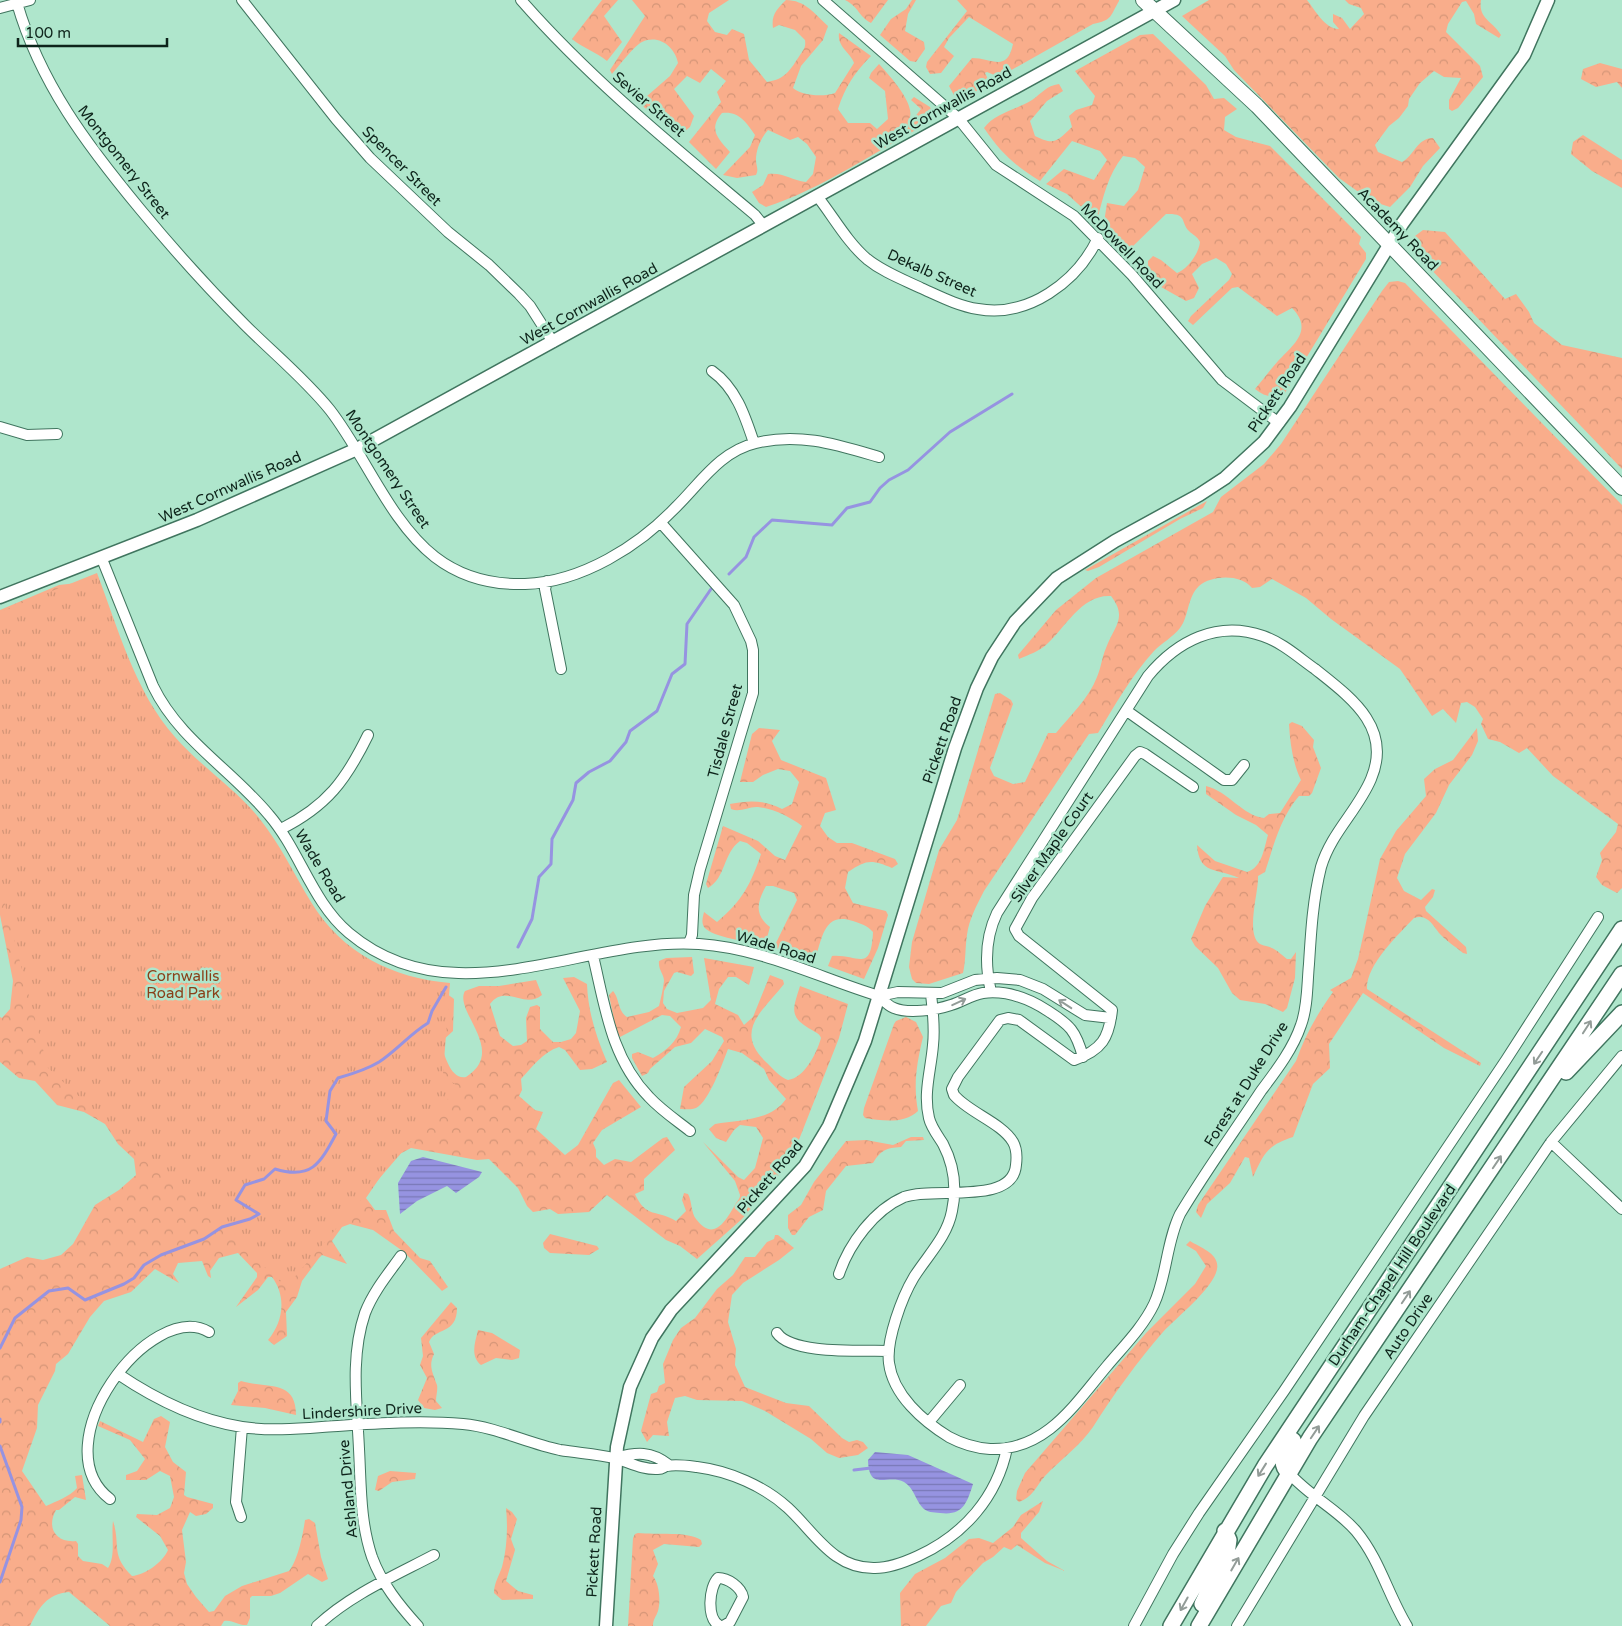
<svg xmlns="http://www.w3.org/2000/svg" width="1622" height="1626" font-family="'Varela Round',sans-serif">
<defs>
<pattern id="forest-crowns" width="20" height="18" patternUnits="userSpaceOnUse" patternTransform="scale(1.25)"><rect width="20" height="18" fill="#f9ad8b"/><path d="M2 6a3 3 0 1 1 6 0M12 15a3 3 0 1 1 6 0" fill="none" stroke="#d49577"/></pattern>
<pattern id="park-tufts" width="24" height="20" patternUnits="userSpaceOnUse" patternTransform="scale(1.25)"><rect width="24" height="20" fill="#f9ad8b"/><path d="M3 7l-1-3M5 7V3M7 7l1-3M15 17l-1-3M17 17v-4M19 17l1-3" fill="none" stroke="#d49577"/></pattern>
<pattern id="water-rules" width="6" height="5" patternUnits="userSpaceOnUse" patternTransform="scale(1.25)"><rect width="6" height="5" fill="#9693e1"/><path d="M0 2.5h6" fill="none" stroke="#7978b6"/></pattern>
</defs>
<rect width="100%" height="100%" fill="#afe6cc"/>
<path fill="url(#forest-crowns)" d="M602 0H618L604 16 622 42 607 61C596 52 583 48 572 39Z
M632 0H729L709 13 707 21 715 32 727 35 732 29 744 34 749 60 767 82C786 79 790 70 800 55 804 49 806 47 805 40L795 30 779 25 773 28C771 15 777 9 786 0 805 0 815 14 828 26L823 40 801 66 793 88C802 96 824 97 835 93L854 63C850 52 837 47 839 33L871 56C855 72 845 87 838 109L848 123H870L877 129 888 119 885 91 869 78 871 73 879 64C889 75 914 102 910 117L914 118 921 109 911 100 914 97 930 107 933 115 930 122C880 149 820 190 766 207L759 203 752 192 763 185 768 174C783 172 791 180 806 182L813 174 816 157 807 144 798 137 790 140 768 130C761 138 756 149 756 160 756 166 759 169 756 175L737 178 723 175 750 147 755 135C746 122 739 111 722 113 708 129 718 139 730 152L716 169 689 142 721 102 717 92 726 81 711 69 700 83 687 76 674 89 694 116 690 127 679 136 639 103 670 76 678 63C675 47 659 34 642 42 635 45 618 67 612 74L610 70 645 16Z
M845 0H888L871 23C859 17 859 7 845 0Z
M912 0H916L908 14 905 31 924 42 925 49 916 62 910 61 880 35 891 19 906 9Z
M957 0H1119V1C1110 16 1113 20 1093 24L999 77 987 72 985 73 990 83 967 97H955L949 86 972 58C992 58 1007 73 1013 44L969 17 949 38 944 47 954 56 941 73 930 74 926 67 927 62 967 11Z
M1209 0H1307C1315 10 1325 29 1339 29L1333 22V14L1342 18 1350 29 1364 14 1361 8 1349 4 1345 0H1481C1478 19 1493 21 1501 35L1499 38 1476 24 1474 14 1466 1 1462 2 1448 24 1446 32 1480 66 1483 77 1458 108 1452 111 1449 109V100L1461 78 1444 77 1434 71 1420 83 1409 99 1408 106 1399 118 1389 126 1375 145 1378 152 1402 162C1414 156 1417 138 1433 138L1440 148 1423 166 1410 187 1390 207 1371 201 1339 178 1234 70 1225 56 1182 16Z
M1153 34 1206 85 1214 99 1224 98 1237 109 1225 117 1224 130 1236 137 1270 146 1361 237 1359 244 1366 253V259L1285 393C1274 399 1265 397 1255 389 1263 380 1270 370 1278 361 1293 345 1314 330 1292 308L1277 316 1238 287 1232 288 1193 325 1188 321 1191 316 1229 280 1232 274 1226 264 1216 258 1202 264 1192 274 1199 288 1194 298 1186 301 1161 287 1148 266V261L1153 256 1161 260 1177 273C1188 269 1199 253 1200 242 1197 236 1193 235 1189 231 1180 222 1188 213 1166 214L1130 249H1125L1103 229 1107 203 1124 206 1138 190 1145 167 1135 158 1123 156C1108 175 1103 197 1097 221L1067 194 1046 184 1064 169 1094 180 1107 160 1100 151 1072 141 1040 181C1014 165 1001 153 984 128 995 113 1016 110 1032 100 1042 93 1046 86 1059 84L1063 91 1047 101 1030 121 1035 136C1055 146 1057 141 1072 127L1069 116 1076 110 1092 105 1095 96 1075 71 1140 35Z
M1600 63 1622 69V88L1617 82 1596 87 1581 79 1583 69Z
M1583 135 1622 160V188L1592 171 1571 154 1573 142Z
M1423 230 1445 232 1505 299 1516 294 1529 312 1534 323 1562 345 1622 358V469L1423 261 1414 249 1415 236Z
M1398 281 1405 283 1622 505V888L1617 893 1602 885 1596 877 1602 860 1600 853 1616 832 1618 824 1553 776 1527 748 1519 753 1500 742 1488 739 1481 724 1483 719 1475 707 1467 702 1461 703 1456 723 1443 709 1432 716 1400 669 1331 619 1306 598 1272 579 1260 587 1252 588C1241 574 1212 575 1199 586 1187 597 1189 617 1180 628 1173 637 1162 643 1154 651 1132 675 1115 705 1098 733L1089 734 984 891C977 905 969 919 967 935 965 948 966 960 963 973L929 984 916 983 912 979 909 967 912 942 939 850 957 820 995 694 1000 693 1011 700 1013 704 990 768 994 776 1013 784 1025 782 1048 733H1056C1070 716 1089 698 1097 677 1101 668 1102 657 1106 648 1114 626 1128 618 1111 596 1082 594 1066 627 1047 644 1040 651 1028 655 1019 659L1018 655 1056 610 1096 578 1213 512 1221 497 1264 464 1281 444 1382 291 1389 282Z
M1207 501 1203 508 1180 519 1099 567 1088 571 1085 570Z
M95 581 137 692 315 914 361 960 439 988 454 999 453 1031 440 1043C445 1054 450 1080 466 1077 508 1051 453 1011 465 991L479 986H499L536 980 542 995C524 1010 505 983 490 1004L500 1036 513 1046 521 1045 527 1041 526 1018 530 1007 537 1005 540 1007V1029L553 1042H561L571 1039 576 1033 580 1011 563 978 574 977 587 984C588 1012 596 1036 607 1062L592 1069 580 1070 565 1050 559 1047C543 1052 532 1067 521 1079L522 1090 519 1096 535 1110 543 1112 536 1129 565 1155 578 1145 613 1083 619 1080 641 1107 602 1130 593 1143 596 1150V1157L604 1165 615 1159 631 1162 663 1138 667 1137 675 1150 644 1179V1190L635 1194C646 1219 657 1209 676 1221L686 1211 682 1200 684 1193 688 1194C692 1201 691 1213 696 1219 714 1243 726 1220 735 1205 737 1201 740 1199 740 1195L735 1181 703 1142 738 1177 744 1180 755 1168 763 1138 756 1127 740 1125 734 1130 726 1142 716 1138 709 1129 715 1124C740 1120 771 1121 786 1099L769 1080 764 1069 742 1053 728 1049C723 1062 709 1102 696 1108 692 1110 684 1109 680 1109L684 1087 712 1061 724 1041 722 1037 705 1029 691 1043 675 1047 650 1069 648 1073 642 1076 632 1058V1054L638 1052 653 1058C666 1051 677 1042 681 1027L670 1016 662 1015 620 1037 616 1030 609 995 613 991C620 999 617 1010 627 1017L649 1012 659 1006C661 998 663 989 664 981 664 974 658 970 659 961L666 958 692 957 694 973 691 976 677 972 674 973 664 991 663 1003 667 1009 677 1013 703 1008 711 1000 704 958 754 967 749 985 736 977H728L719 989 715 1004 738 1015 744 1025 753 1017 770 975 783 980 784 984C762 1012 733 1031 767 1063 773 1069 780 1077 788 1080 805 1078 817 1052 821 1038 819 1033 816 1033 812 1030 788 1017 793 1009 800 986L848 1004 839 1038 791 1160 742 1219 697 1259 680 1246 666 1240 607 1195 589 1212 558 1214 550 1209 533 1212 527 1206 518 1188 489 1159 477 1160 411 1148 394 1157 366 1198 375 1210H386L394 1231 420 1258 430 1261 448 1287 442 1291 404 1252 373 1230 350 1224 342 1227 332 1241 347 1264 322 1255 319 1258 302 1281 297 1297 286 1312 287 1336 274 1345 268 1340C283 1322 287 1297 272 1277H268L258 1290 236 1307 257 1277V1273L238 1253 219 1258 210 1271 211 1278 208 1276 202 1261 178 1263 173 1274 179 1283 155 1269 131 1292 104 1301 90 1317 68 1354 56 1364 55 1371 38 1405 37 1428 22 1471 46 1506C57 1501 69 1497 77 1488L75 1476 82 1475 86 1500 75 1497 59 1510H56C46 1528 56 1543 76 1541L78 1544V1556L83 1561 102 1564 108 1568C116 1556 111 1536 113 1521 121 1546 110 1554 132 1576 145 1575 163 1562 168 1550L160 1536 136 1517 137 1514 157 1515 170 1508 174 1497 170 1476 160 1471 146 1480H126V1475L137 1471 145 1459 130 1440 98 1426 100 1421 143 1442 154 1419 161 1416 170 1422 165 1447 173 1462 186 1472 184 1495 187 1497 213 1504V1508L206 1514 196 1516 190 1512 182 1530 186 1562 184 1573 187 1584 196 1597 209 1612 214 1611 225 1596 242 1586 289 1571C298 1560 303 1534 305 1520L309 1519 315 1523 321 1557 328 1579 322 1582 308 1574 280 1593 271 1596H252L250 1598V1618L247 1625C239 1626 232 1619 224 1621L221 1626H110L69 1592C47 1594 39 1607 30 1626H0V1269L27 1257 43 1260 61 1255 73 1244 95 1205 119 1190 136 1175 134 1159 118 1144 105 1124 84 1112 57 1105 35 1081 19 1078 0 1062V1017L2 1018 10 1009 13 981 0 915V610L59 585Z
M1292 722 1302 726 1314 740 1313 747 1321 768 1312 793 1309 796H1299C1280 818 1274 845 1265 872L1258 876C1259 892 1245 934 1260 944 1264 946 1268 946 1272 948 1277 950 1283 956 1287 959H1291L1296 952 1295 978 1287 1008 1283 1012 1265 1004 1240 1000 1232 993 1218 968 1195 946 1191 939 1205 906 1221 880 1223 877 1239 878C1217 868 1199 875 1197 845L1215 861 1247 872C1262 868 1264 848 1268 835L1256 825 1236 815 1206 794V786C1228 791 1243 816 1264 818L1269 814 1280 813 1301 780C1293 764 1290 743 1289 724Z
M759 728 780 730 772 741 781 760 826 778 836 810 825 813 820 826 828 837 837 843H852L895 859 898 864 892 868C871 859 866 860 848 872L845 888 853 903 886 911 888 915 878 948 864 979 828 966 832 956C858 954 871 974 873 932 867 925 861 924 853 921 823 911 822 940 814 963L774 947 797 900 794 893 773 886H766C757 902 754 915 770 927L765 945C751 942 713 938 704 927 701 922 703 917 704 912L717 922C742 901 751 884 761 854L747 843 740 841C723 853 726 878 708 888L706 884 723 826 758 841 775 856 785 860 802 826C790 817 774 809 758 807 749 806 740 813 731 809L730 804C750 800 764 800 782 809L792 804 799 782 790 771 778 769 763 775 753 782H740L752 734Z
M1477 728 1478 741 1472 755 1449 785 1436 813 1405 854 1397 878 1404 891 1421 900 1432 889 1435 890 1433 897 1425 907 1426 911 1466 947 1467 954 1463 953C1456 947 1445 940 1439 933 1432 924 1427 914 1414 918 1398 935 1366 965 1367 989L1481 1063 1480 1066 1444 1048 1363 993 1329 1044 1330 1068 1313 1084 1293 1137C1268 1145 1264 1153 1253 1177L1249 1158 1245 1157 1230 1183 1207 1204 1201 1218 1196 1212 1198 1205 1296 1061C1305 1036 1317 1014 1333 992L1330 990 1351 978 1358 959 1380 859 1396 831 1426 796 1424 779 1435 769 1453 760Z
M906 1017 916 1022 923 1037C917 1062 913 1085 918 1111 905 1124 882 1121 865 1118L863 1115 864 1108 894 1024 896 1021Z
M911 1137H923L924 1140 906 1141 901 1147C886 1148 881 1150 873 1163L846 1166 826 1191 823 1210 809 1217 795 1235H792L788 1228V1215L801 1205 814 1182 846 1141 866 1140 893 1145Z
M550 1234 597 1246 599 1249 589 1255 550 1253 544 1248 543 1243Z
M775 1235H778L794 1248 779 1260 743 1283 732 1295 728 1322 736 1349 735 1365 745 1387 786 1403 809 1406 842 1438 849 1442 857 1440 863 1442 868 1448 858 1455 839 1458 827 1453 811 1439 765 1411 742 1401 697 1400 685 1396 675 1398 667 1422 669 1436 653 1435 647 1442 641 1431 651 1394 657 1392 659 1386 665 1383 663 1364 673 1340 681 1328 695 1318 717 1289 733 1275 745 1257H755L767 1242 774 1239Z
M1190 1241C1201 1248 1220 1254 1217 1269 1214 1288 1176 1318 1163 1332 1138 1361 1113 1395 1093 1427 1081 1445 1060 1460 1045 1476 1037 1485 1032 1498 1019 1502L1016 1499 1017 1491 1025 1473 1146 1333 1195 1284 1206 1266 1196 1251 1186 1245Z
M451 1302 457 1308C457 1335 435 1327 429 1342L434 1354C428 1366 433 1373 437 1385 438 1389 436 1396 436 1401L442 1408 435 1410 424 1408 418 1400 427 1378 420 1365 423 1356 421 1338Z
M478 1330 492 1333 520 1350 519 1358 512 1360 496 1358 481 1365C470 1356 475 1343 478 1330Z
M241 1381C267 1389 296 1379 296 1415L265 1408 231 1405 238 1391V1383Z
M390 1471 416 1473 415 1479 392 1482 379 1491 375 1490 378 1476Z
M1043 1501 1039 1512 1021 1533V1538L1047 1561 1065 1571 1045 1563 1017 1545 1011 1550 1004 1547 993 1557 983 1563 965 1582 956 1592 951 1603 941 1606 926 1626H901L900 1593 915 1574 945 1558 969 1539 979 1538 993 1543 1013 1527 1021 1515Z
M506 1508 512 1512 517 1519 511 1539 515 1550 506 1581 518 1591 533 1595V1599L502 1600 494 1593C494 1583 499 1576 502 1567 507 1549 508 1527 506 1508Z
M638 1533C656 1535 688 1531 701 1540L702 1544 699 1547 664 1544 653 1550 658 1564 653 1576C659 1584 661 1600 658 1611 656 1617 653 1619 653 1626H628L633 1538 635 1534Z"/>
<path fill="url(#park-tufts)" d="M97 573C118 628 135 692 175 737 200 766 235 788 259 818 280 844 294 874 311 902 342 953 392 978 450 983L443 1074 458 1087 286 1287 48 1068 0 886V612Z"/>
<path fill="url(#water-rules)" d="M423 1157 482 1172 479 1177 456 1193 447 1186 417 1201 400 1214 398 1183 411 1161Z
M875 1452 908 1455 973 1484C967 1503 963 1516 940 1513 933 1512 927 1513 922 1507 915 1499 914 1488 904 1482 888 1473 869 1493 868 1460Z"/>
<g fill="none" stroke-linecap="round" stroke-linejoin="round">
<path stroke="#9693e1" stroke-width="3" d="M729 574 746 557 754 537 772 520 832 525 847 508 870 502 880 488 889 480 908 470 950 432 1012 394
M518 947 532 919 539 877 551 864 552 839 573 800 576 783 589 772 610 761 626 742 630 731 657 711 672 674 685 664 687 624 711 589
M0 1348 15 1318 49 1291 68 1288 85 1300 124 1284 134 1278 144 1265 161 1255 204 1239 222 1227 250 1219 259 1214 236 1200 245 1185 264 1179 275 1169C311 1180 320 1164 336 1134L326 1121 330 1091 338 1078C352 1074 366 1070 379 1062 397 1050 410 1034 428 1023L432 1011 446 987
M0 1419V1422
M0 1446 22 1507 21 1520 0 1582
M854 1470 871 1468"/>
<g stroke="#40755f" stroke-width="12">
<path id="minor" d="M242 0 336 119 370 158 448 232 489 265 519 294 530 306 553 342
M521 0C591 80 674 147 755 215L763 225
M823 0 958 118 996 165 1074 216 1132 275 1222 380 1279 423
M17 3C40 83 87 145 140 209 173 249 208 288 245 325 273 353 305 379 330 410 365 455 390 522 435 557 461 577 492 585 525 584 582 582 639 546 677 506 701 482 721 451 756 443 799 432 838 445 879 457
M0 8 30 0
M817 196C833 216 847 242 867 259 883 272 902 279 921 288 939 296 958 306 978 309 1028 318 1077 282 1098 238
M712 371C736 388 745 416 754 443
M0 427 27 435 57 434
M661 523 734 605 751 641 753 650V693L700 869 694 895 692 935 689 943
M102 559 153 686C179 740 232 770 269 815 300 851 312 902 349 933 454 1021 585 936 699 944 762 948 820 978 879 996 883 1000 888 1006 894 1008 908 1014 936 1010 951 1005 962 1002 971 995 983 993 1006 990 1028 998 1048 1011 1070 1025 1076 1031 1083 1057
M547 581 545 589 561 669
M1127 711 1224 780H1232L1244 765
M281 829C327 806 346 780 368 735
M593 956C605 1006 611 1058 649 1097 661 1110 676 1120 690 1131
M931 994C933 1011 935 1028 933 1045 931 1070 923 1093 929 1118 931 1127 938 1136 943 1144 954 1165 957 1187 952 1211 947 1237 928 1255 914 1277 902 1297 886 1340 889 1363 893 1395 923 1421 949 1437 962 1444 976 1448 990 1449 1046 1451 1075 1404 1107 1366 1123 1347 1143 1327 1154 1304 1167 1276 1166 1243 1180 1214 1205 1172 1234 1132 1261 1091 1276 1071 1293 1049 1301 1025 1308 1006 1307 984 1309 964 1311 931 1313 899 1321 867 1331 833 1358 810 1371 779 1393 727 1350 697 1315 669 1298 657 1283 643 1263 636 1217 620 1177 641 1148 676L997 913C985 938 985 966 991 992
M879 996 898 992 942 993 975 980 997 978 1020 980 1043 989 1085 1015 1111 1018
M1551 1142 1622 1209
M401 1256C388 1274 373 1292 365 1313 350 1357 357 1404 359 1449 361 1485 360 1522 372 1557 382 1584 399 1605 418 1626
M839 1274C849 1244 874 1210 904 1197 933 1186 1013 1206 1016 1165 1017 1157 1017 1149 1013 1142 1002 1123 968 1112 954 1095L952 1089 958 1077 1000 1020 1008 1018 1019 1020 1074 1060C1102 1050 1109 1038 1112 1010L1019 936 1015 929 1032 898 1135 756 1140 752 1145 754 1193 787
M777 1333C792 1355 863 1350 889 1351
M118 1374C155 1399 197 1420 242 1427 268 1431 296 1429 322 1427 369 1424 416 1420 463 1424 496 1427 527 1443 560 1450 578 1453 597 1454 614 1458 629 1462 642 1470 658 1469 663 1469 663 1467 667 1466 676 1464 689 1466 697 1467 729 1471 764 1486 788 1508 815 1533 833 1569 875 1568 890 1568 905 1562 918 1556 964 1535 997 1497 1007 1448
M929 1422 960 1385
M615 1458C637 1452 651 1451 669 1465
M1289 1473C1309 1496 1337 1509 1356 1531 1380 1560 1388 1595 1407 1626
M110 1499C40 1445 151 1298 209 1332
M241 1517 236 1502 242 1427
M317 1626C350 1595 394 1576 434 1555
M720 1626C706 1619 709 1587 718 1578 728 1578 741 1587 743 1597L730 1622 723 1626
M1134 1626 1173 1554 1199 1513 1284 1391 1506 1060 1598 917
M1237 1626 1364 1416 1551 1142 1622 1056"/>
</g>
<g stroke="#40755f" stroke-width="15">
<path id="tertiary" d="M0 597 197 520 357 449 1174 0
M606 1626 617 1447 630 1387 652 1338 671 1310 805 1166 829 1126 865 1041 955 748 977 688 992 657 1015 622 1057 578 1115 541 1199 495 1225 478 1264 442 1290 407 1402 224 1524 55 1548 0"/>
</g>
<g stroke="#40755f" stroke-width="16">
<path id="secondary" d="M1143 0 1257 106 1622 488"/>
</g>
<g stroke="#40755f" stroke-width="18">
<path id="primary" d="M1566 1072 1622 1013
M1289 1473C1277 1462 1286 1451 1293 1440
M1202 1604 1227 1554 1229 1540 1225 1531
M1171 1626 1265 1466 1622 929
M1199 1626 1310 1438 1622 974"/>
</g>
<use href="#minor" stroke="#fff" stroke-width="10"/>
<use href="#tertiary" stroke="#fff" stroke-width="12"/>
<use href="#secondary" stroke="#fff" stroke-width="14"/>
<use href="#primary" stroke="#fff" stroke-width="15"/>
</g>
<defs><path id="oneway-shaft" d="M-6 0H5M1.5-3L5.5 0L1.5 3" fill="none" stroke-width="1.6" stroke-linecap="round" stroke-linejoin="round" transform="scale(1.25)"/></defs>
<g stroke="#939c98">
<use href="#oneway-shaft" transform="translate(959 1002) rotate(-25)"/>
<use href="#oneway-shaft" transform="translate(1065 1004) rotate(-147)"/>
<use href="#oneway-shaft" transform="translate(1587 1027) rotate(-57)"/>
<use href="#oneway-shaft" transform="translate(1538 1058) rotate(124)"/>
<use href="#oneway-shaft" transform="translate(1497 1162) rotate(-56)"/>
<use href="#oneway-shaft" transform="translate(1406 1297) rotate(-56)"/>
<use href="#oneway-shaft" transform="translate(1315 1432) rotate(-56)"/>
<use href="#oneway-shaft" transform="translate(1262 1470) rotate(122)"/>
<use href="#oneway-shaft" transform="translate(1235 1564) rotate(-60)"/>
<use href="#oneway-shaft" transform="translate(1184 1604) rotate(119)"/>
</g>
<g text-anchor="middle" stroke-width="5" stroke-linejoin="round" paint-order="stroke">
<g font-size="15" fill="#0e241b" stroke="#afe6cc">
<text transform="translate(649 104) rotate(41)" y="5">Sevier Street</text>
<text transform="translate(943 108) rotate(-29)" y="5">West Cornwallis Road</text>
<text transform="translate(124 162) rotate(52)" y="5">Montgomery Street</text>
<text transform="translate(402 166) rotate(45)" y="5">Spencer Street</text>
<text transform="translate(1398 229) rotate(46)" y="5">Academy Road</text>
<text transform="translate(1122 246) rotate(46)" y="5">McDowell Road</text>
<text transform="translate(932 273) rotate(24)" y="5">Dekalb Street</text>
<text transform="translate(589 304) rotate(-29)" y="5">West Cornwallis Road</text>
<text transform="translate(1277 393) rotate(-56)" y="5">Pickett Road</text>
<text transform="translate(388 469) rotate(56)" y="5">Montgomery Street</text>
<text transform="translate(230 487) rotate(-24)" y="5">West Cornwallis Road</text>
<text transform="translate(725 731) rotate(-75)" y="5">Tisdale Street</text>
<text transform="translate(942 740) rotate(-71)" y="5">Pickett Road</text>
<text transform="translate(1052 847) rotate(-55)" y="5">Silver Maple Court</text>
<text transform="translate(320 866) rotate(59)" y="5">Wade Road</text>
<text transform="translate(776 947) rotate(17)" y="5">Wade Road</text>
<text transform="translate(1246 1084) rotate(-58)" y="5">Forest at Duke Drive</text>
<text transform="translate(770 1177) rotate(-49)" y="5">Pickett Road</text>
<text transform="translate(1392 1275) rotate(-56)" y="5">Durham-Chapel Hill Boulevard</text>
<text transform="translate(1408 1326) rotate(-56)" y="5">Auto Drive</text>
<text transform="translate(362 1411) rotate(-3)" y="5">Lindershire Drive</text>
<text transform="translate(348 1489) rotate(-95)" y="5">Ashland Drive</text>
<text transform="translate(594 1552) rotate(-87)" y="5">Pickett Road</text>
</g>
<g font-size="15" fill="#8a3f19" stroke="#afe6cc">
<text x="183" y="981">Cornwallis<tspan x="183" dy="17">Road Park</tspan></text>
</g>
</g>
<path d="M18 38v8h149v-8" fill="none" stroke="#0e241b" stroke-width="2.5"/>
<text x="25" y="38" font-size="15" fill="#0e241b" stroke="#afe6cc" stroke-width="4" paint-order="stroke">100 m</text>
</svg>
